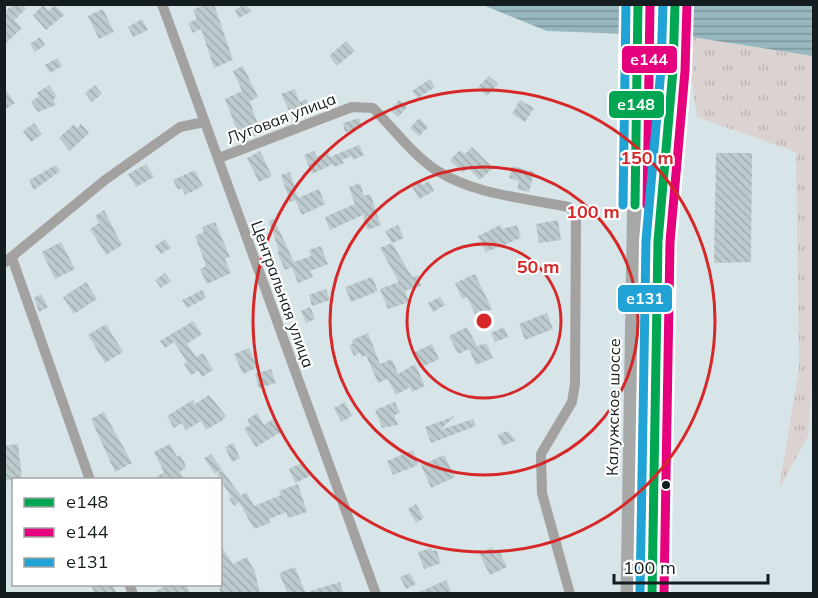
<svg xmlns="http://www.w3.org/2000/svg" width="818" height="598" font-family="Mulish,sans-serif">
<defs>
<pattern id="grass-tufts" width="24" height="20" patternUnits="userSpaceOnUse" patternTransform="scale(1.5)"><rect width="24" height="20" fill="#dbd3d1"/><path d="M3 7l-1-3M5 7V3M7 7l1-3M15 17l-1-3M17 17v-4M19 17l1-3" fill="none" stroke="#bbb5b3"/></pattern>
<pattern id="water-rules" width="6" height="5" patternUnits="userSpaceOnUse" patternTransform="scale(1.5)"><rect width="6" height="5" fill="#98b8bf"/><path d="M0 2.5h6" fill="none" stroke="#7b959b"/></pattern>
<pattern id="building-back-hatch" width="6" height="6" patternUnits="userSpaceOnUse" patternTransform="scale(1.5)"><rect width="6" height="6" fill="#bdcbce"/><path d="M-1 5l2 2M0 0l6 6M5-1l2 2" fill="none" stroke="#a2aeb0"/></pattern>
</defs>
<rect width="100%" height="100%" fill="#d8e5e8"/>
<path fill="url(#grass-tufts)" d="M685 36 813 56 814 358 808 436 779 489 799 368 796 152 697 117Z"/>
<path fill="url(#water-rules)" d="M483 5H813V56L685 36 547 31Z"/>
<path fill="#d8e5e8" d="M628 5H686L685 39 628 37Z"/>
<path fill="url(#building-back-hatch)" d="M13 4H22L26 9 14 20 22 28 4 45V13Z
M205 4H214L233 60 214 68 201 29 193 33 188 23 197 19 193 10Z
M245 4 252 11 239 18 235 10Z
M43 5 48 11 55 5 64 15 46 30 33 15Z
M103 9 114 32 99 39 88 16Z
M142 19 148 30 133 37 128 27Z
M40 37 45 45 35 52 30 44Z
M346 41 355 51 337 66 329 56Z
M57 58 62 66 50 73 45 65Z
M243 66 258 97 250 101 261 134 241 140 225 99 242 91 233 71Z
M489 76 498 84 487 96 478 87Z
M430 79 435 87 418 98 412 91Z
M49 85 57 97 53 100 56 105 38 112 31 102 39 96 37 93Z
M95 85 102 94 92 102 85 93Z
M4 87 15 103 4 110Z
M295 89 299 102 306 99 311 110 293 118 281 94Z
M399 100 407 107 398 117 390 110Z
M520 100 534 108 525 122 512 114Z
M359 118 362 128 345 132 343 123Z
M419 118 428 127 419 136 410 128Z
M34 123 42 134 31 142 23 131Z
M74 124 77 128 81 124 89 133 70 151 59 138Z
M359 145 364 155 353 160 352 156 342 160 344 163 334 167 333 164 312 174 304 155 314 151 317 157 328 152 330 157Z
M472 147 493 168 480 180 468 168 463 173 450 160 460 150 465 154Z
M260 151 272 176 259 182 247 158Z
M716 153H752L751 262 714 263Z
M146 164 154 177 136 187 128 174Z
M56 165 60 171 34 190 29 180Z
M512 166 534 172 529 192 517 189 519 181 509 178Z
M195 170 203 186 185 195 182 188 178 190 173 180Z
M290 172 298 198 319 189 325 204 302 215 295 200 290 202 281 175Z
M420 180 422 185 429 181 434 191 419 199 411 185Z
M360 183 364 196 370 194 381 225 367 230 363 215 330 230 325 217 355 204 349 187Z
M104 210 122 245 106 255 90 229 99 223 95 216Z
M274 219 294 262 311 256 309 250 321 246 328 264 310 271 313 277 298 283 292 267 285 270 277 252 279 251 269 221Z
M558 220 561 240 539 243 536 224Z
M215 222 230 257 225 259 231 273 207 284 200 269 206 266 195 236 204 232 202 227Z
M398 225 404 238 392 243 412 277 418 275 421 286 405 291 409 302 388 309 380 289 399 282 380 248 392 243 385 231Z
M500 225 502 229 517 225 521 238 486 252 478 236Z
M165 239 171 248 161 254 155 246Z
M61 242 75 269 55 279 42 252Z
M165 273 171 281 161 288 155 280Z
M475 274 492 309 476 316 467 297 462 299 455 283Z
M372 277 378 291 351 302 345 287Z
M86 282 97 299 74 314 63 297Z
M326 289 330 300 312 306 309 295Z
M202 290 206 298 187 308 182 300Z
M41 294 48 307 39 312 34 298Z
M440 297 445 305 433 312 428 303Z
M310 307 315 319 306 323 301 311Z
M547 313 553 329 525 340 519 324Z
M193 321 202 334 187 344 196 357 203 353 213 370 202 377 198 371 191 375 184 364 187 362 174 342 165 348 160 341Z
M106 324 123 352 105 363 88 335Z
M467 327 477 346 486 343 493 358 476 365 469 349 458 354 449 336Z
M504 327 508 337 495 342 491 333Z
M368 333 380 364 392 359 398 374 415 364 425 386 412 392 410 387 396 395 388 379 378 383 366 355 362 357 360 353 354 356 349 345 353 344 352 340Z
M432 344 439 359 420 368 413 353Z
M249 348 258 367 243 374 234 354Z
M271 369 276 383 259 388 255 374Z
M209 395 226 416 223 420 206 430 201 421 186 430 182 423 174 428 167 416 193 400 195 404Z
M345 402 352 416 341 422 334 408Z
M395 402 400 413 394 415 398 425 382 428 375 410Z
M104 412 132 463 115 472 91 419Z
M257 413 264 425 273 419 281 432 256 447 244 429 250 425 247 420Z
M455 416 440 430 473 419 476 426 431 443 425 427Z
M507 431 516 440 503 446 498 435Z
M233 443 240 458 232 462 225 447Z
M18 444 22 478 4 481V446Z
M170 444 177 457 180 455 185 464 186 468 180 472 185 480H152L164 472 154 452Z
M413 450 418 465 393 475 387 461Z
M211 454 222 469 215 474 204 458Z
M444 455 455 477 431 488 421 465Z
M304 462 310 476 295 483 289 469Z
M222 470 241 496 246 492 254 506 281 495 279 491 298 484 307 512 288 518 286 512 269 519 270 523 254 529 239 502 234 506 229 498 231 497 217 474Z
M416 504 424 518 416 523 408 509Z
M220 544 233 564 247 557 255 572 260 594H220Z
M492 547 494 552 498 549 507 567 490 575 479 554Z
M431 548 432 551 436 550 441 563 424 569 418 552Z
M295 567 306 594H288L279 573Z
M410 573 416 584 406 589 400 577Z
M446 580 452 594H415Z
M340 582 344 594H310V591Z
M91 585H113L117 594H95Z
M168 585H186L191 594H150Z"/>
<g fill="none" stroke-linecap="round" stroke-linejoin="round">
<path stroke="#a4a1a1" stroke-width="10" d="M162 4 376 594
M219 158 352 107 373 108C392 127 414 156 436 170 475 195 525 198 569 207L576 216 575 384 572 402 541 454 542 493 570 594
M12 258 90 480
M4 263 105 180 180 127 204 122
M129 584 133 594"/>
<path stroke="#a7a9a9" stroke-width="15" d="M628 594 638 4
M652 594 658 241 673 70 675 4"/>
<g stroke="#fff" stroke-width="14">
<path id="bus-1" d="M635 205 638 4
M652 594 658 241 673 70 675 4"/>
</g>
<g stroke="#fff" stroke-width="14">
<path id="bus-2" d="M647 205 650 4
M664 594 670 242 685 71 687 4"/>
</g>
<g stroke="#fff" stroke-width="14">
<path id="bus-3" d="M623 205 626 4
M640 594 646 241 661 69 663 4"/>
</g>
<use href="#bus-1" stroke="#00a651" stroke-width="9"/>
<use href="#bus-2" stroke="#e5007d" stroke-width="9"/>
<use href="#bus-3" stroke="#22a3d6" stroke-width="9"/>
</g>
<g fill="none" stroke="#d62828" stroke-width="3">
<circle cx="484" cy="321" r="77"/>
<circle cx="484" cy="321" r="154"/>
<circle cx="484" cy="321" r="231"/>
</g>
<circle fill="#131c1e" stroke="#fff" stroke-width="2" cx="666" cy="485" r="5"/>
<g text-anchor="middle" stroke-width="4.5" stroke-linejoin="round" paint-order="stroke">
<g font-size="16" fill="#131c1e" stroke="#fff">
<text transform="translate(281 118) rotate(-21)" y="6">Луговая улица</text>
<text transform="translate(283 294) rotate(70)" y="6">Центральная улица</text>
<text transform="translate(613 407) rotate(-89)" y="6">Калужское шоссе</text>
</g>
</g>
<circle cx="484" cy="321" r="9" fill="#d62828" stroke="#fff" stroke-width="3"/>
<g font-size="18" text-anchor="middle" font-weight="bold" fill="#d62828" stroke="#fff" stroke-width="4.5" stroke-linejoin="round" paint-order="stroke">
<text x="647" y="164">150 m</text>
<text x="593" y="218">100 m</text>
<text x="538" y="273">50 m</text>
</g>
<g stroke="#fff" stroke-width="2">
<rect x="621" y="45" width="57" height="29" rx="6" fill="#e5007d"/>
<rect x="608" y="90" width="57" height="29" rx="6" fill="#00a651"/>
<rect x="617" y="284" width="56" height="29" rx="6" fill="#22a3d6"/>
</g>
<g font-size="16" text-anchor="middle" font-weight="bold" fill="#fff">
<text x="649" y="65">е144</text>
<text x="636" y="110">е148</text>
<text x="645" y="304">е131</text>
</g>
<rect width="818" height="598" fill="none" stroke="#131c1e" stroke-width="12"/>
<rect x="12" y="478" width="210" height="108" fill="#ffffff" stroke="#a1a4a5" stroke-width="1.5"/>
<rect x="24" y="498" width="30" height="9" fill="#00a651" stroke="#a1a4a5" stroke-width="1.5"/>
<text x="66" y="508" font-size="18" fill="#131c1e">е148</text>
<rect x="24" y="528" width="30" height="9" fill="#e5007d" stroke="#a1a4a5" stroke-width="1.5"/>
<text x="66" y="538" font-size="18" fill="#131c1e">е144</text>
<rect x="24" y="558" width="30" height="9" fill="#22a3d6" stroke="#a1a4a5" stroke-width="1.5"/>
<text x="66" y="568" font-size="18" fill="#131c1e">е131</text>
<path d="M614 574v9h154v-9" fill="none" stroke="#131c1e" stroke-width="3"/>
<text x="623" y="574" font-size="18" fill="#131c1e" stroke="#ffffff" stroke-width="4.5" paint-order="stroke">100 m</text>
</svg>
